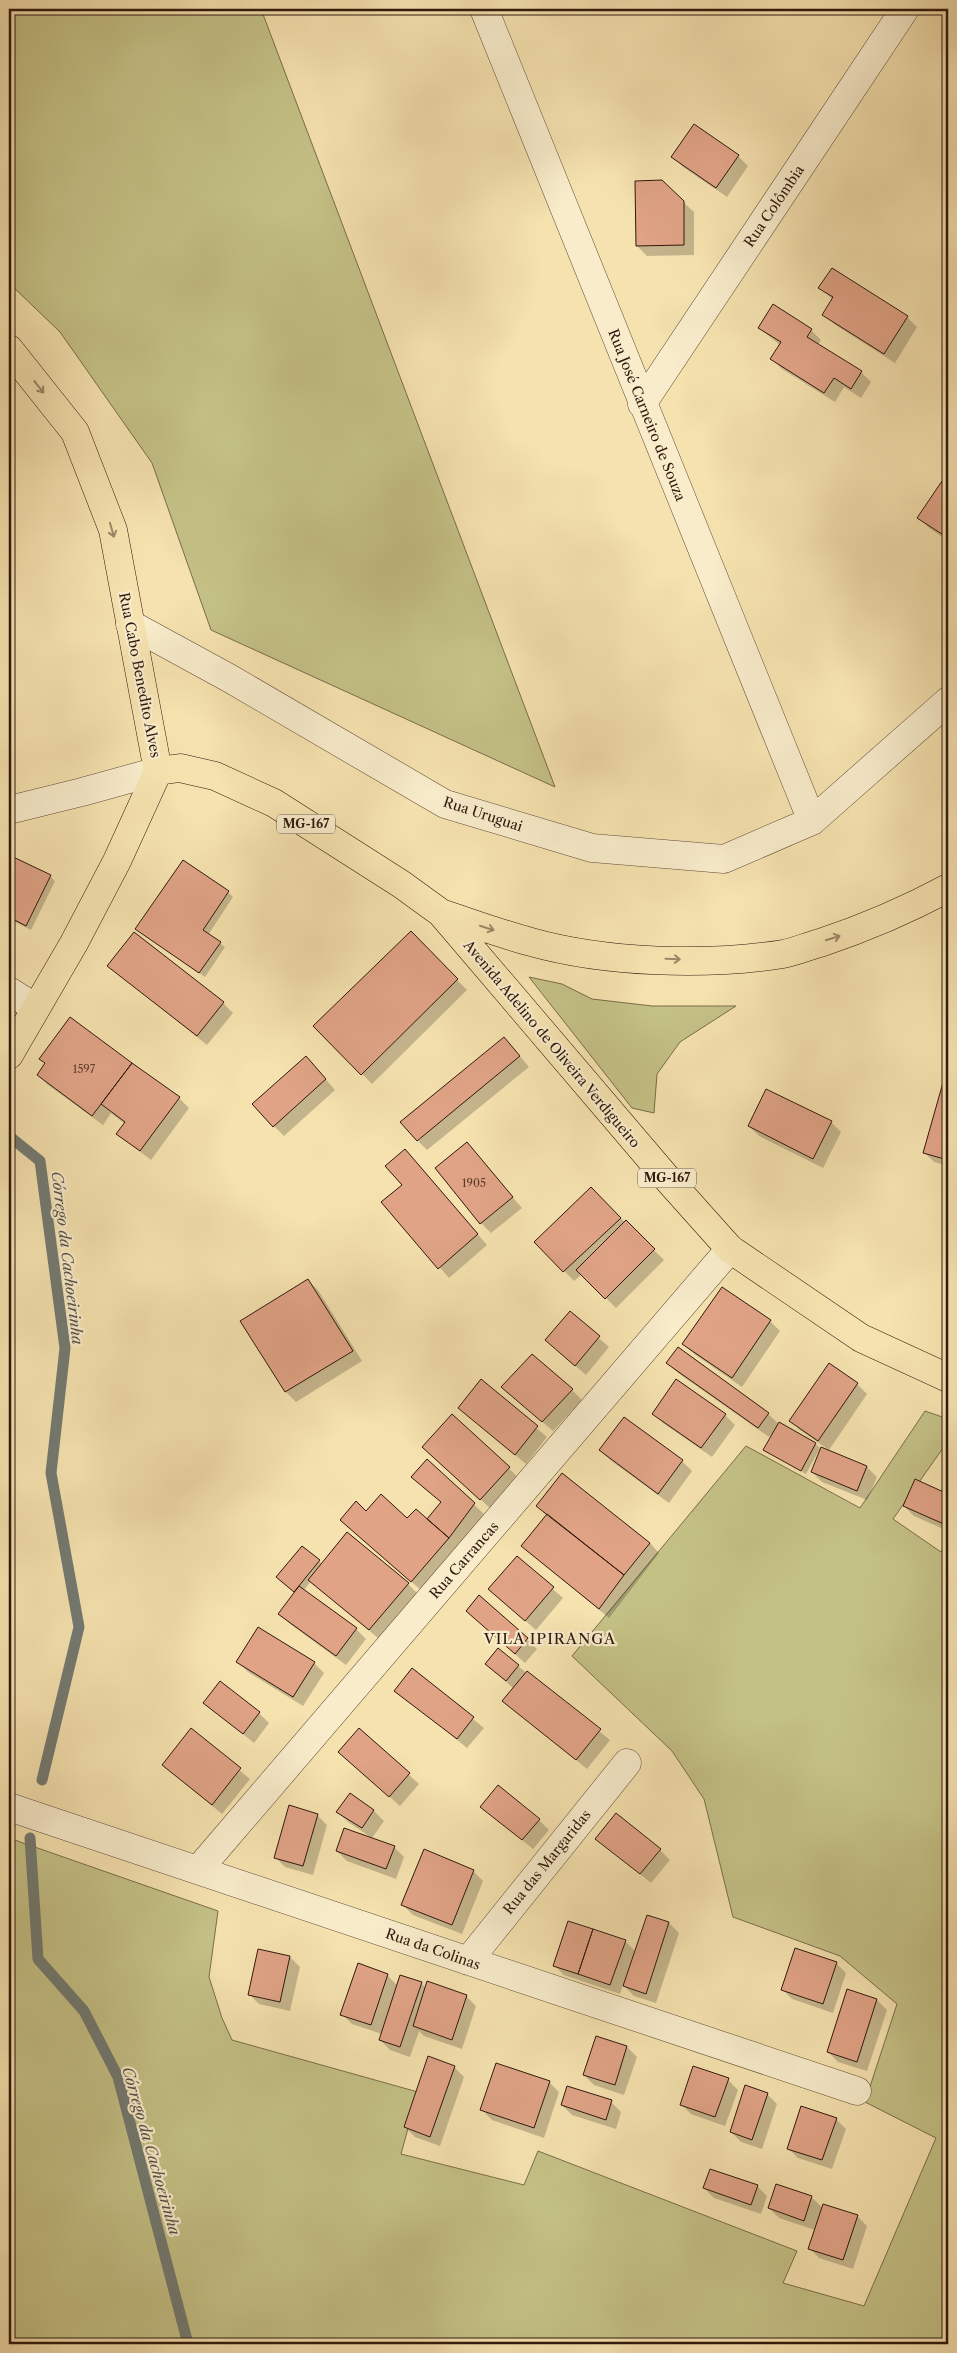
<svg xmlns="http://www.w3.org/2000/svg" width="957" height="2353" font-family="'Libre Caslon Text',serif">
<rect width="100%" height="100%" fill="#f5e2af"/>
<filter id="stains"><feTurbulence type="fractalNoise" baseFrequency=".004" numOctaves="4"/><feColorMatrix values="0 0 0 0 .2 0 0 0 0 .09 0 0 0 0 .02 0 0 0 .5 -.17"/></filter>
<radialGradient id="worn" r=".72"><stop offset=".6" stop-color="#630" stop-opacity="0"/><stop offset="1" stop-color="#630" stop-opacity=".3"/></radialGradient>
<path fill="#c4c186" stroke="#7a6c4a" d="M9 9H261L555 787 211 630 152 463 60 332 9 283Z
M529 977 562 984 592 999 652 1006H736L680 1042 657 1074 654 1113 632 1108Z
M925 1411 948 1419V1441L893 1519 941 1552 948 1541V2344H9V1838L218 1911 209 1977 222 2018 232 2040 418 2092 401 2154 524 2185 538 2151 797 2251 783 2283 864 2306 936 2138 865 2102 897 2004 840 1956 733 1917 704 1799 672 1751 572 1656 746 1446 860 1508Z"/>
<path fill="#0003" d="M738 156 748 166 727 197 683 167 673 157Z
M683 202 694 212V255L647 256 637 246Z
M832 269 907 317 917 327 895 363 834 324 824 314 833 300 820 288Z
M759 328 811 330 821 340 818 345 861 372 871 382 861 398 844 387 835 402 782 369 772 359 780 345Z
M942 483 948 486V541L929 528 919 518Z
M9 856 50 876 55 881 31 930 9 919Z
M228 892 233 897 208 935 225 947 205 977 137 929Z
M411 933 467 990 372 1084 315 1026Z
M109 966 223 1003 233 1013 207 1045Z
M514 1049 529 1067 427 1150 418 1141Z
M40 1059 179 1098 189 1108 151 1160 117 1134 125 1124 111 1113 103 1125 48 1085 38 1075 46 1064Z
M316 1068 335 1090 284 1136 274 1126Z
M948 1068V1166L934 1162 924 1152Z
M831 1122 841 1132 823 1168 759 1136 749 1126Z
M467 1144 522 1208 491 1233 481 1223Z
M415 1161 487 1245 449 1278 383 1202 404 1185Z
M591 1189 664 1260 616 1308 582 1274 574 1281 536 1242Z
M308 1280 318 1290 362 1361 296 1402 286 1392 242 1321Z
M722 1288 770 1321 780 1331 742 1387 694 1354 684 1344Z
M570 1313 609 1347 586 1375 557 1350Z
M678 1349 768 1414 779 1424 815 1444 820 1448 806 1474 765 1450 774 1432 769 1437 678 1373 668 1363Z
M829 1364 857 1384 867 1394 829 1450 800 1430 790 1420Z
M481 1381 547 1437 526 1464 459 1408Z
M572 1390 582 1400 553 1431 513 1397Z
M653 1413 725 1415 735 1425 712 1457 663 1423Z
M452 1416 519 1478 491 1509 433 1456Z
M822 1449 867 1467 877 1477 867 1500 822 1482 812 1472Z
M600 1450 682 1461 692 1471 669 1503 610 1460Z
M427 1461 484 1514 459 1548 422 1591 352 1530 366 1512 427 1521 442 1503 423 1487Z
M915 1481 948 1495V1531L914 1516 904 1506Z
M537 1506 650 1543 659 1553 609 1618 522 1546 547 1516Z
M517 1558 563 1598 536 1630 500 1599Z
M319 1561 322 1564 408 1584 418 1594 379 1639 311 1581 304 1590 356 1629 366 1639 346 1665 290 1624 280 1614 296 1592 283 1582Z
M479 1597 537 1649 525 1663 477 1620Z
M238 1662 314 1663 324 1673 303 1706 248 1672Z
M487 1664 518 1666 610 1740 587 1769 504 1701 514 1689Z
M412 1670 484 1728 467 1748 396 1690Z
M205 1703 259 1713 269 1723 254 1743Z
M191 1730 250 1779 222 1814 163 1765Z
M359 1730 419 1784 400 1806 340 1752Z
M350 1795 374 1811 384 1821 372 1838 348 1822 338 1812Z
M482 1807 539 1820 549 1830 533 1849Z
M317 1815 327 1825 313 1875 285 1867 275 1857Z
M597 1839 660 1850 670 1860 651 1883Z
M394 1847 404 1857 396 1879 347 1861 337 1851Z
M473 1871 483 1881 462 1934 413 1915 403 1905Z
M648 1916 669 1923 679 1933 656 2003 634 1996 623 1985 620 1994 564 1975 554 1965 625 1941 636 1952Z
M290 1957 300 1967 290 2011 259 2004 249 1994Z
M836 1963 846 1973 833 2013 792 1999 782 1989Z
M387 1975 398 1986 421 1983 426 1988 466 1996 476 2006 462 2049 424 2036 419 2031 410 2057 390 2050 380 2040 382 2034 352 2024 342 2014Z
M877 2000 887 2010 867 2071 838 2062 828 2052Z
M597 2037 627 2047 637 2057 624 2095 594 2085 584 2075Z
M454 2067 464 2077 440 2146 415 2137 405 2127Z
M728 2080 738 2090 725 2126 691 2114 681 2104Z
M549 2082 559 2092 544 2138 492 2120 482 2110Z
M767 2094 777 2104 762 2149 741 2142 731 2132Z
M611 2102 621 2112 616 2129 572 2115 562 2105Z
M836 2119 846 2129 832 2169 798 2158 788 2148Z
M757 2186 767 2196 761 2214 714 2198 704 2188Z
M811 2197 823 2208 857 2216 867 2226 853 2269 819 2258 809 2248 815 2230 779 2218 769 2208Z"/>
<g fill="none" stroke-linecap="round" stroke-linejoin="round">
<path stroke="#737a72" stroke-width="11" d="M9 1136 40 1161 65 1348 51 1473 79 1627 42 1780
M30 1838 38 1959 84 2011 118 2077 188 2344"/>
</g>
<path fill="#e0a386" stroke="#30180d" d="M694 124 739 155 716 188 671 157Z
M662 180 684 201V245L636 246 635 181Z
M832 268 908 316 884 354 822 315 833 297 818 288Z
M773 304 812 329 807 337 862 371 851 389 834 378 824 393 770 359 781 342 758 328Z
M942 481 948 485V538L917 518Z
M9 855 51 875 26 926 9 917Z
M183 860 229 891 203 930 221 942 199 973 135 929Z
M411 931 458 979 361 1075 313 1026Z
M134 932 224 1002 197 1036 107 966Z
M70 1017 132 1063 92 1116 37 1075 45 1063 39 1059Z
M504 1037 520 1056 417 1141 400 1122Z
M306 1056 326 1079 273 1127 252 1104Z
M132 1063 180 1097 140 1151 116 1134 125 1122 101 1104Z
M948 1065V1160L923 1153Z
M766 1089 832 1121 813 1159 748 1126Z
M467 1142 513 1197 480 1224 435 1168Z
M405 1149 478 1234 438 1269 381 1202 402 1185 385 1166Z
M591 1187 621 1218 563 1272 534 1242Z
M626 1220 655 1249 605 1299 576 1270Z
M308 1279 353 1351 285 1392 240 1321Z
M722 1287 771 1320 732 1378 682 1344Z
M570 1311 600 1336 575 1366 545 1340Z
M678 1347 769 1413 758 1428 666 1363Z
M532 1354 573 1389 542 1422 501 1387Z
M829 1363 858 1383 818 1441 789 1421Z
M481 1379 538 1426 515 1455 458 1408Z
M676 1379 726 1414 701 1448 652 1414Z
M452 1414 510 1467 480 1500 422 1447Z
M624 1417 683 1460 658 1494 599 1450Z
M779 1422 816 1443 801 1471 763 1450Z
M821 1447 867 1466 857 1491 811 1472Z
M427 1459 475 1503 449 1538 427 1519 441 1502 411 1477Z
M562 1473 650 1543 624 1575 536 1506Z
M915 1479 948 1494V1520L946 1525 903 1506Z
M381 1494 407 1518 416 1509 449 1538 411 1582 340 1520 356 1501 366 1511Z
M547 1514 624 1575 599 1609 521 1546Z
M347 1532 409 1583 369 1630 308 1580Z
M302 1546 320 1560 294 1592 276 1577Z
M517 1556 554 1587 525 1621 488 1589Z
M299 1586 357 1628 336 1656 278 1614Z
M479 1595 528 1638 515 1654 466 1611Z
M258 1627 315 1662 293 1697 236 1662Z
M498 1648 519 1665 506 1681 485 1664Z
M412 1668 474 1717 457 1739 394 1691Z
M527 1671 601 1729 576 1760 502 1701Z
M220 1681 260 1712 243 1734 203 1703Z
M191 1728 241 1768 212 1805 162 1765Z
M359 1728 410 1773 389 1797 338 1752Z
M498 1785 540 1819 522 1840 480 1807Z
M350 1793 374 1810 362 1828 336 1812Z
M289 1805 318 1814 303 1866 274 1858Z
M616 1813 661 1849 640 1874 595 1839Z
M344 1828 395 1846 386 1869 336 1851Z
M424 1849 474 1870 452 1925 401 1905Z
M647 1915 669 1922 646 1994 623 1986Z
M568 1921 593 1929 578 1974 553 1966Z
M593 1929 626 1940 610 1985 578 1974Z
M795 1948 837 1962 823 2004 781 1990Z
M258 1949 290 1956 280 2002 248 1995Z
M358 1963 388 1974 371 2025 340 2015Z
M400 1975 422 1982 400 2047 379 2040Z
M427 1981 467 1995 452 2040 413 2026Z
M847 1989 877 1999 857 2062 827 2052Z
M596 2036 627 2046 615 2085 583 2075Z
M428 2056 455 2066 430 2137 404 2127Z
M496 2063 550 2081 534 2128 480 2110Z
M693 2066 729 2078 715 2117 680 2105Z
M745 2085 768 2093 752 2140 730 2132Z
M567 2086 612 2100 606 2120 561 2105Z
M801 2106 837 2118 822 2160 787 2149Z
M710 2169 758 2185 751 2205 703 2188Z
M776 2184 812 2196 804 2221 768 2208Z
M823 2204 858 2215 843 2260 808 2249Z"/>
<g fill="none" stroke-linecap="round" stroke-linejoin="round">
<g stroke="#614a36" stroke-width="29">
<path id="minor" d="M484 9 812 821
M642 404 905 9
M130 624 229 678 445 804 592 848 724 859 812 821 948 701
M9 810 82 792 158 771
M9 991 36 1008
M9 1807 857 2091
M198 1870 730 1249
M468 1961 627 1763"/>
</g>
<g stroke="#30180d" stroke-width="29">
<path id="major" d="M9 349 75 432 113 530 158 771 117 861 74 943 9 1055
M158 771 180 768 215 776 274 803 401 884 441 913 671 1183 730 1249 861 1338 948 1378
M441 913C471 923 501 934 531 942 606 963 706 966 783 954 795 952 808 946 820 943 865 928 907 910 948 888"/>
</g>
<use href="#minor" stroke="#f8eccb" stroke-width="28"/>
<use href="#major" stroke="#f5e2af" stroke-width="28"/>
</g>
<defs><path id="oneway-shaft" d="M-6 0H5M1.5-3L5.5 0L1.5 3" fill="none" stroke-width="1.6" stroke-linecap="round" stroke-linejoin="round" transform="scale(1.25)"/></defs>
<g stroke="#9c8766">
<use href="#oneway-shaft" transform="translate(39 387) rotate(52)"/>
<use href="#oneway-shaft" transform="translate(112 530) rotate(74)"/>
<use href="#oneway-shaft" transform="translate(487 928) rotate(18)"/>
<use href="#oneway-shaft" transform="translate(833 938) rotate(-17)"/>
<use href="#oneway-shaft" transform="translate(673 959) rotate(2)"/>
</g>
<g text-anchor="middle" stroke-width="4.5" stroke-linejoin="round" paint-order="stroke">
<g font-size="11" fill="#5c3b2b">
<text x="84" y="1073">1597</text>
<text x="474" y="1187">1905</text>
</g>
<g fill="#f8eccb" stroke="#6c5846" stroke-width="1">
<rect x="277" y="814.5" width="58" height="19" rx="4"/>
<rect x="638" y="1168.5" width="58" height="19" rx="4"/>
</g>
<g font-size="12" font-weight="bold" fill="#30180d">
<text x="306" y="828">MG-167</text>
<text x="667" y="1182">MG-167</text>
</g>
<g font-size="14" fill="#30180d" stroke="#f8eccb">
<text transform="translate(774 206) rotate(-56)" y="5">Rua Colômbia</text>
<text transform="translate(647 415) rotate(68)" y="5">Rua José Carneiro de Souza</text>
<text transform="translate(140 675) rotate(79)" y="5">Rua Cabo Benedito Alves</text>
<text transform="translate(483 814) rotate(18)" y="5">Rua Uruguai</text>
<text transform="translate(552 1044) rotate(50)" y="5">Avenida Adelino de Oliveira Verdigueiro</text>
<text transform="translate(464 1560) rotate(-49)" y="5">Rua Carrancas</text>
<text transform="translate(547 1862) rotate(-51)" y="5">Rua das Margaridas</text>
<text transform="translate(433 1949) rotate(19)" y="5">Rua da Colinas</text>
</g>
<g font-size="15" font-style="italic" fill="#575148" stroke="#f8eccb">
<text transform="translate(67 1258) rotate(83)" y="5">Córrego da Cachoeirinha</text>
<text transform="translate(151 2151) rotate(74)" y="5">Córrego da Cachoeirinha</text>
</g>
<g font-size="15" letter-spacing="1" fill="#30180d" stroke="#f8eccb">
<text x="550" y="1644">VILA IPIRANGA</text>
</g>
</g>
<rect width="957" height="2353" fill="none" stroke="#f5e2af" stroke-width="30"/>
<rect x="10" y="10" width="937" height="2333" fill="none" stroke="#30180d" stroke-width="2.5"/>
<rect x="15" y="15" width="927" height="2323" fill="none" stroke="#30180d"/>
<rect width="100%" height="100%" filter="url(#stains)"/>
<rect width="100%" height="100%" fill="url(#worn)"/>
</svg>
